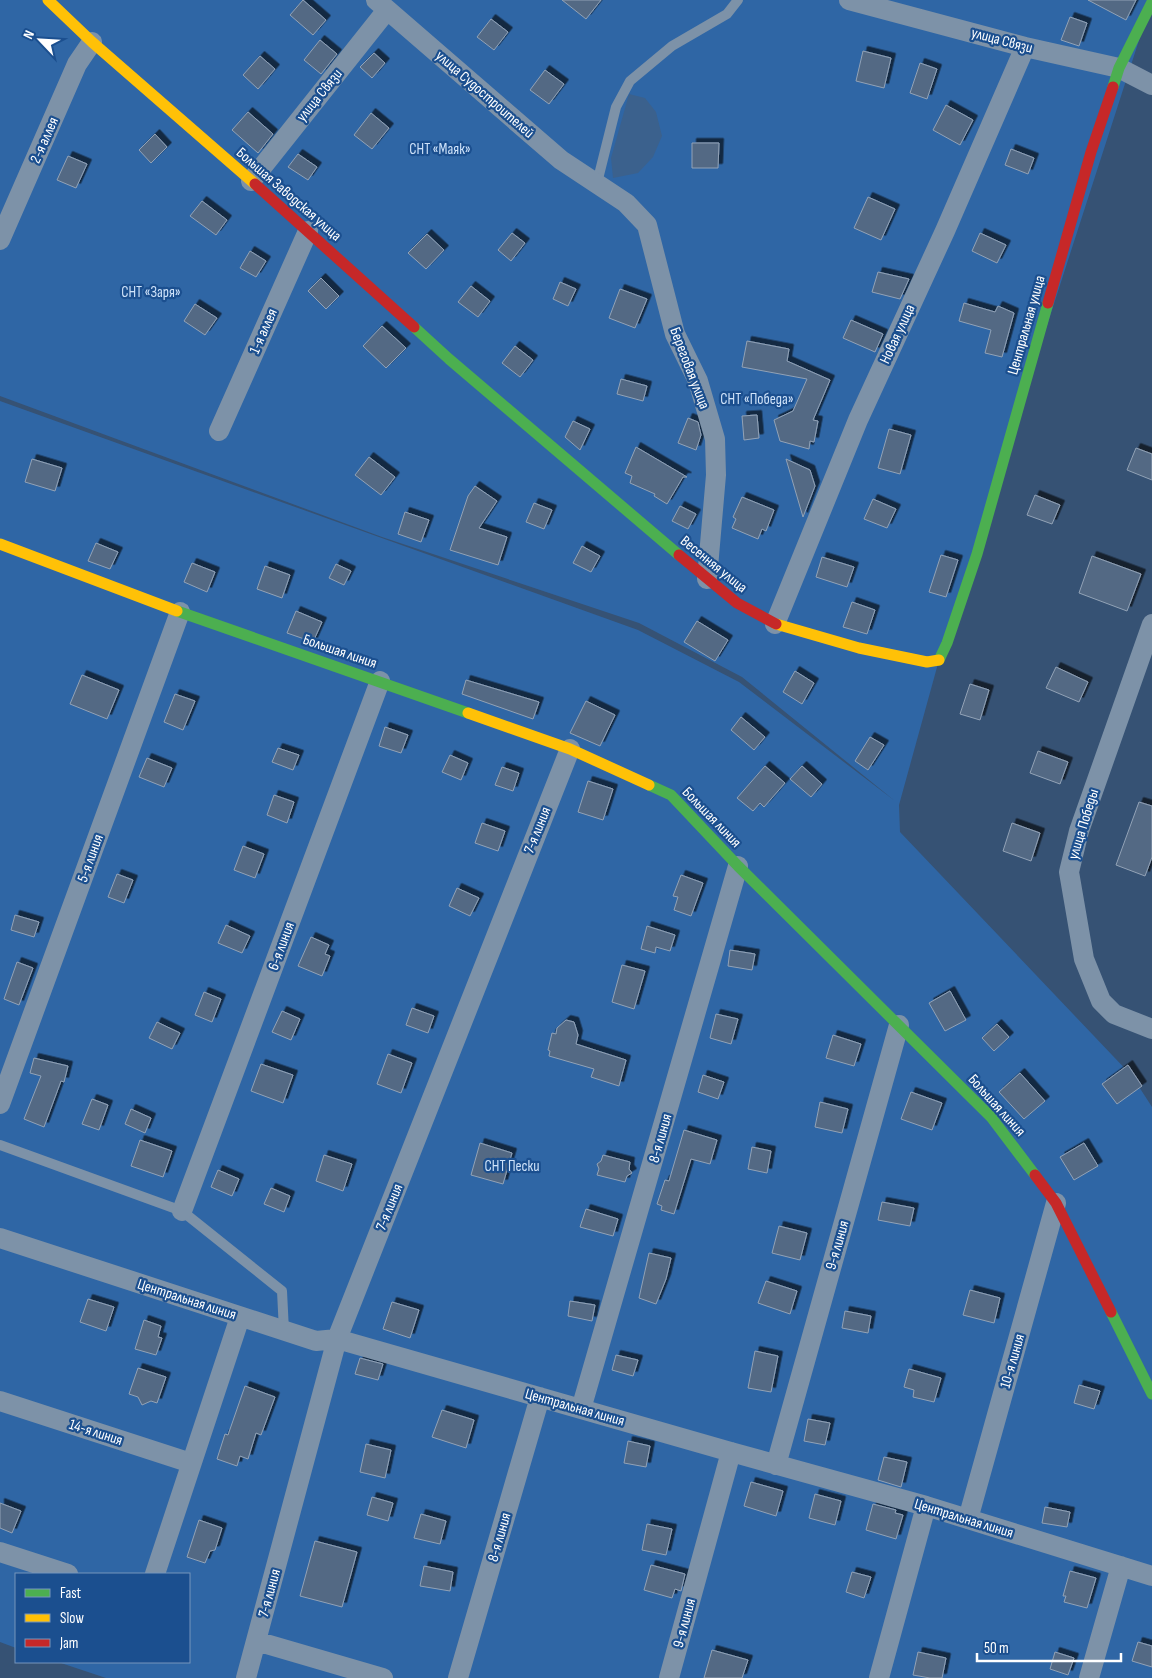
<svg xmlns="http://www.w3.org/2000/svg" width="1152" height="1678" font-family="'Sofia Sans Condensed',sans-serif">
<defs>
<filter id="shadow"><feDropShadow dx="4.5" dy="-4.5" stdDeviation="0" flood-color="#0009"/></filter>
</defs>
<rect width="100%" height="100%" fill="#365274"/>
<path fill="#2f66a5" d="M0 0H1152L939 660 899 805 900 832 1132 1076 1152 1107V1678H106L58 1662H189V1574H16V1648L0 1642V401L638 630 739 682 895 801 742 677 639 623 382 537 0 396Z"/>
<path fill="#3b618d" d="M629 94 645 98 656 112 662 136 653 157 638 173 613 178 611 158Z"/>
<path fill="#526984" stroke="#92a2b6" filter="url(#shadow)" d="M303 0 326 20 313 35 290 15Z
M562 0H601L586 19Z
M1088 0H1136L1126 20Z
M1070 17 1087 23 1079 46 1061 40Z
M491 19 508 32 494 50 477 37Z
M320 40 337 54 321 74 304 60Z
M863 51 891 58 884 88 856 81Z
M374 53 385 63 372 78 360 67Z
M260 56 275 69 258 89 243 75Z
M920 63 937 69 927 99 910 93Z
M545 70 564 84 549 104 530 90Z
M946 105 973 120 960 145 933 130Z
M248 112 273 134 258 153 232 130Z
M371 113 389 128 372 149 354 135Z
M155 134 167 147 151 163 139 150Z
M692 143H719L718 168H692Z
M1011 149 1034 158 1028 174 1005 165Z
M298 154 317 167 308 180 288 167Z
M68 156 87 164 76 188 57 180Z
M868 197 895 209 881 240 854 228Z
M202 201 227 220 216 235 190 216Z
M512 233 525 243 511 261 498 250Z
M980 233 1006 245 997 263 972 251Z
M427 234 444 250 426 269 408 253Z
M250 251 266 261 256 277 240 268Z
M878 272 909 279 900 299 872 292Z
M321 278 339 296 326 309 308 291Z
M560 282 576 289 568 306 553 299Z
M471 286 490 301 478 317 458 302Z
M620 289 647 299 635 328 609 318Z
M964 303 995 312 998 306 1014 313 1002 357 985 353 991 330 959 321Z
M195 304 217 318 205 335 184 321Z
M851 320 883 334 875 352 843 338Z
M382 326 406 348 386 368 363 346Z
M747 341 789 349 787 361 830 380 813 420 818 421 814 442 810 441 809 449 780 441 774 420 793 411 807 379 742 367Z
M515 346 533 360 520 377 502 363Z
M621 379 647 386 643 401 617 394Z
M757 415 759 438 744 440 742 416Z
M688 418 698 422 701 435 696 450 678 443Z
M573 421 590 429 580 450 565 437Z
M889 429 911 435 900 474 878 468Z
M636 447 687 477H683L667 504 654 496 655 494 630 483 632 476 625 473Z
M1136 448 1152 454V480L1127 470Z
M369 457 395 477 381 495 355 475Z
M32 459 62 468 55 491 25 482Z
M786 459 810 470 815 486 803 517Z
M475 486 497 501 479 528 507 537 498 565 450 550 468 496Z
M1035 495 1060 505 1052 524 1027 515Z
M742 497 774 510 766 531 762 529 758 539 732 528 736 519 733 517Z
M873 499 896 509 887 528 864 519Z
M534 503 552 510 544 529 526 522Z
M680 506 696 514 688 529 672 521Z
M405 512 429 520 421 542 398 534Z
M96 543 118 552 110 569 88 561Z
M582 546 600 556 591 572 573 563Z
M941 555 958 560 946 597 929 592Z
M1092 556 1141 574 1127 611 1079 593Z
M822 557 854 567 847 587 816 577Z
M192 563 215 572 207 592 184 582Z
M336 564 351 571 344 585 329 578Z
M265 566 290 575 282 598 257 589Z
M852 602 875 610 867 634 843 627Z
M296 611 322 622 313 642 287 633Z
M697 621 728 640 715 661 684 642Z
M1056 667 1088 682 1079 702 1046 688Z
M795 671 814 683 802 704 783 692Z
M82 675 119 690 107 719 70 704Z
M466 680 539 702 533 719 462 694Z
M970 684 989 690 980 720 960 714Z
M175 694 195 701 183 730 164 722Z
M586 701 615 715 600 746 570 733Z
M741 717 765 737 754 750 731 730Z
M385 727 408 735 401 753 379 746Z
M870 737 884 745 868 770 855 761Z
M278 748 299 755 293 770 272 762Z
M1038 751 1068 762 1060 784 1030 773Z
M450 755 468 763 461 780 442 772Z
M147 758 172 768 164 787 139 777Z
M765 766 785 783 764 807 760 803 753 811 737 798Z
M802 766 822 784 811 797 790 779Z
M502 767 519 773 513 791 495 785Z
M588 781 613 789 603 820 578 812Z
M274 795 294 802 287 823 267 815Z
M1139 802 1152 806V857L1145 876 1116 865Z
M482 823 505 831 498 851 475 843Z
M1012 823 1040 833 1031 861 1003 851Z
M243 846 264 854 255 878 234 870Z
M117 874 133 880 124 903 108 897Z
M681 875 703 883 691 916 674 910 678 897 673 896Z
M457 888 479 898 470 916 449 906Z
M15 915 39 922 34 937 11 930Z
M226 925 250 936 242 953 218 943Z
M647 926 675 935 670 951 656 947 655 953 641 949Z
M311 937 329 945 325 954 330 956 322 976 298 966Z
M730 950 755 954 752 970 728 966Z
M17 962 33 968 19 1005 4 999Z
M622 965 645 971 634 1009 612 1002Z
M950 991 966 1020 945 1031 929 1003Z
M204 992 221 999 212 1022 195 1015Z
M412 1008 434 1016 428 1033 406 1025Z
M282 1011 300 1019 291 1040 272 1032Z
M716 1014 738 1019 731 1044 710 1038Z
M566 1020 574 1022 578 1035 576 1044 626 1060 619 1086 591 1077 594 1069 549 1056 550 1051 548 1050 552 1033 556 1034 557 1028Z
M157 1022 180 1033 172 1049 149 1038Z
M997 1024 1009 1037 994 1051 982 1038Z
M833 1035 861 1044 854 1066 826 1058Z
M388 1054 412 1063 401 1093 377 1084Z
M34 1058 68 1066 64 1082 61 1081 44 1127 24 1119 41 1076 30 1073Z
M261 1064 293 1075 283 1103 251 1091Z
M1128 1065 1142 1086 1117 1104 1102 1084Z
M1020 1073 1045 1101 1024 1119 999 1092Z
M703 1075 724 1082 718 1099 698 1092Z
M911 1092 942 1103 932 1130 901 1119Z
M92 1099 108 1105 99 1130 82 1124Z
M820 1102 848 1109 842 1133 815 1127Z
M131 1109 151 1118 145 1133 125 1124Z
M684 1130 717 1140 710 1164 691 1159 674 1214 661 1210 662 1206 657 1204 665 1180 669 1181Z
M140 1140 172 1151 163 1177 131 1166Z
M480 1143 512 1153 503 1184 471 1175Z
M1084 1143 1098 1166 1074 1180 1060 1157Z
M752 1147 771 1151 767 1173 748 1169Z
M324 1155 352 1164 343 1191 316 1181Z
M603 1155 630 1162 629 1169 632 1173 627 1176 625 1182 597 1175 599 1169 597 1164 601 1161Z
M218 1170 239 1179 232 1196 211 1187Z
M271 1188 290 1196 284 1212 264 1204Z
M882 1202 914 1208 910 1226 878 1220Z
M586 1209 618 1219 613 1236 580 1227Z
M779 1226 807 1233 800 1260 772 1253Z
M649 1253 671 1258 666 1279 656 1304 639 1298Z
M766 1281 797 1291 790 1314 758 1303Z
M970 1290 1000 1298 994 1323 963 1315Z
M88 1299 114 1307 106 1331 80 1322Z
M570 1301 595 1305 592 1321 568 1316Z
M392 1302 419 1310 410 1338 383 1329Z
M845 1311 871 1316 868 1333 842 1328Z
M144 1320 161 1326 158 1337 162 1338 156 1355 135 1349Z
M755 1351 778 1356 771 1392 748 1388Z
M616 1355 638 1360 633 1376 612 1370Z
M360 1358 383 1364 378 1380 355 1374Z
M138 1368 166 1377 157 1403 151 1401 142 1405 138 1397 129 1394Z
M909 1369 941 1378 934 1402 913 1397 914 1390 904 1387Z
M1079 1385 1100 1391 1094 1409 1074 1403Z
M245 1386 275 1397 261 1435 256 1433 248 1459 240 1456 237 1466 217 1459 225 1434 228 1435Z
M442 1410 474 1420 466 1448 432 1437Z
M808 1419 830 1423 825 1445 804 1441Z
M628 1441 650 1446 646 1467 624 1463Z
M366 1444 391 1450 385 1478 360 1472Z
M884 1457 907 1462 901 1487 878 1480Z
M751 1482 783 1491 776 1516 744 1506Z
M815 1494 841 1501 835 1525 809 1518Z
M372 1497 393 1503 388 1521 367 1515Z
M0 1503 21 1511 12 1533 0 1528Z
M873 1504 896 1510 895 1513 903 1515 896 1539 866 1530Z
M1045 1507 1070 1512 1067 1527 1042 1523Z
M421 1514 446 1521 440 1544 414 1538Z
M199 1520 222 1528 215 1550 210 1551 205 1563 187 1557Z
M647 1524 672 1529 666 1555 642 1550Z
M315 1541 357 1552 342 1607 300 1596Z
M651 1565 685 1574 681 1591 675 1589 672 1598 644 1590Z
M424 1566 453 1572 450 1591 420 1586Z
M1070 1571 1096 1578 1087 1608 1064 1602 1066 1596H1063Z
M852 1572 871 1577 864 1598 846 1592Z
M1138 1642 1152 1646V1667L1132 1661Z
M712 1650 748 1660 742 1678H704Z
M918 1652 946 1658 942 1678H930L913 1675Z
M1055 1652 1074 1658 1068 1675 1050 1669Z"/>
<g fill="none" stroke-linecap="round" stroke-linejoin="round">
<path stroke="#7d92a8" stroke-width="10" d="M597 183 616 107 630 81 672 46 727 14 738 0
M0 1145 182 1211 282 1291 284 1331"/>
<path stroke="#7d92a8" stroke-width="20" d="M376 0 561 160 626 203 647 225 675 334 698 381 715 439 716 475 707 579
M849 0 1025 47 1119 68 1152 85
M251 181 387 10
M0 240 77 64 92 42
M219 431 308 231
M775 624 858 420 945 231 1025 47
M1152 624 1079 831 1069 872 1084 959 1101 1001 1114 1014 1152 1029
M0 1104 180 612
M182 1211 380 681
M0 1238 316 1341 337 1339 731 1452 926 1506 1152 1576
M0 1401 191 1463
M581 1409 738 866
M776 1465 899 1025
M968 1519 1056 1203
M0 1552 68 1574
M155 1574 240 1317
M256 1641 383 1678
M246 1678 337 1339 570 749
M458 1678 540 1397
M669 1678 731 1452
M879 1678 926 1506
M1089 1678 1121 1566"/>
<path stroke="#4caf50" stroke-width="11" d="M1113 87 1119 68 1152 2
M414 327 449 359 679 555
M177 611 468 713
M939 660 947 643 977 554 1048 303
M649 785 671 795 738 866 991 1117 1035 1175
M1111 1312 1152 1394"/>
<path stroke="#ffc107" stroke-width="11" d="M48 0 92 42 255 184
M0 544 177 611
M776 624 859 648 927 662 939 660
M468 713 570 749 649 785"/>
<path stroke="#c62828" stroke-width="11" d="M255 184 414 327
M1048 303 1091 152 1113 87
M679 555 737 603 776 624
M1035 1175 1056 1203 1111 1312"/>
</g>
<g text-anchor="middle" stroke-width="4.5" stroke-linejoin="round" paint-order="stroke">
<g font-size="15" fill="#fff" stroke="#1b4f8f">
<text transform="translate(1002 40) rotate(15)" y="5">улица Связи</text>
<text transform="translate(485 94) rotate(41)" y="5">улица Судостроителей</text>
<text transform="translate(319 95) rotate(-51)" y="5">улица Связи</text>
<text transform="translate(44 140) rotate(-66)" y="5">2-я аллея</text>
<text transform="translate(289 194) rotate(41)" y="5">Большая Заводская улица</text>
<text transform="translate(1026 325) rotate(-74)" y="5">Центральная улица</text>
<text transform="translate(263 331) rotate(-66)" y="5">1-я аллея</text>
<text transform="translate(897 334) rotate(-65)" y="5">Новая улица</text>
<text transform="translate(690 368) rotate(69)" y="5">Береговая улица</text>
<text transform="translate(714 564) rotate(39)" y="5">Весенняя улица</text>
<text transform="translate(340 651) rotate(19)" y="5">Большая линия</text>
<text transform="translate(712 817) rotate(46)" y="5">Большая линия</text>
<text transform="translate(1083 824) rotate(-73)" y="5">улица Победы</text>
<text transform="translate(537 830) rotate(-68)" y="5">7-я линия</text>
<text transform="translate(90 858) rotate(-70)" y="5">5-я линия</text>
<text transform="translate(281 946) rotate(-70)" y="5">6-я линия</text>
<text transform="translate(997 1105) rotate(48)" y="5">Большая линия</text>
<text transform="translate(660 1138) rotate(-74)" y="5">8-я линия</text>
<text transform="translate(389 1207) rotate(-68)" y="5">7-я линия</text>
<text transform="translate(837 1245) rotate(-74)" y="5">9-я линия</text>
<text transform="translate(187 1299) rotate(18)" y="5">Центральная линия</text>
<text transform="translate(1012 1361) rotate(-74)" y="5">10-я линия</text>
<text transform="translate(575 1407) rotate(16)" y="5">Центральная линия</text>
<text transform="translate(96 1432) rotate(18)" y="5">14-я линия</text>
<text transform="translate(964 1518) rotate(17)" y="5">Центральная линия</text>
<text transform="translate(499 1537) rotate(-74)" y="5">8-я линия</text>
<text transform="translate(269 1593) rotate(-75)" y="5">7-я линия</text>
<text transform="translate(684 1623) rotate(-75)" y="5">9-я линия</text>
</g>
<g font-size="15" fill="#cfe3fa" stroke="#1b4f8f">
<text x="440" y="154">СНТ «Маяк»</text>
<text x="151" y="297">СНТ «Заря»</text>
<text x="757" y="404">СНТ «Победа»</text>
<text x="512" y="1171">СНТ Пески</text>
</g>
</g>
<rect x="15" y="1573" width="175" height="90" fill="#1b4f8f" stroke="#7695bc"/>
<rect x="25" y="1589" width="25" height="8" fill="#4caf50" stroke="#7695bc"/>
<text x="60" y="1598" font-size="15" fill="#ffffff">Fast</text>
<rect x="25" y="1614" width="25" height="8" fill="#ffc107" stroke="#7695bc"/>
<text x="60" y="1623" font-size="15" fill="#ffffff">Slow</text>
<rect x="25" y="1639" width="25" height="8" fill="#c62828" stroke="#7695bc"/>
<text x="60" y="1648" font-size="15" fill="#ffffff">Jam</text>
<g transform="translate(40 40) rotate(295)" stroke="#1b4f8f" stroke-width="4" paint-order="stroke">
<path d="M0-4L9 19L0 12L-9 19Z" fill="#ffffff"/>
<text y="-8" font-size="14" font-weight="bold" text-anchor="middle" fill="#ffffff">N</text>
</g>
<path d="M977 1653v8h144v-8" fill="none" stroke="#ffffff" stroke-width="2.5"/>
<text x="984" y="1653" font-size="15" fill="#ffffff" stroke="#1b4f8f" stroke-width="4" paint-order="stroke">50 m</text>
</svg>
